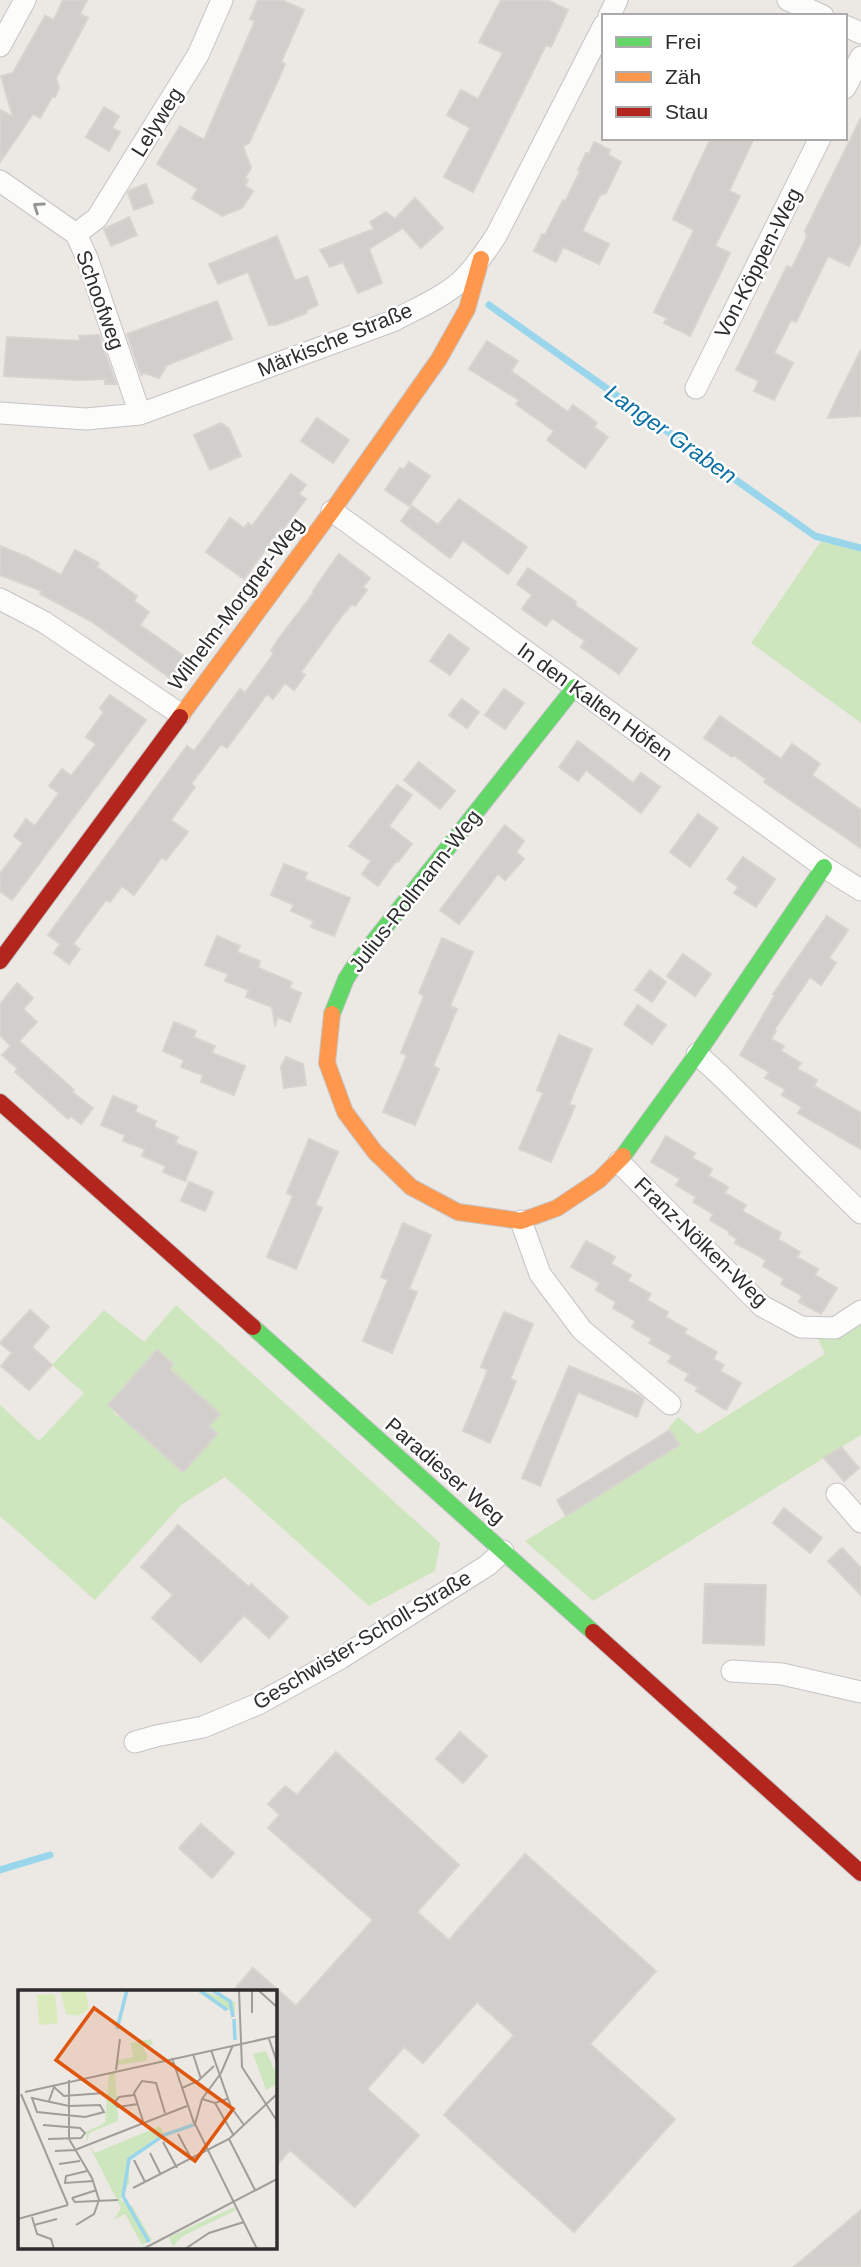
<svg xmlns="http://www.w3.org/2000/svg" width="861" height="2267" font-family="Arial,sans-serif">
<rect width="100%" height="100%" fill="#ece8e4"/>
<path fill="#cee6be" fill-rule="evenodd" d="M823 538 861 547V723L751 643Z
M176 1305 440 1543 435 1571 369 1606 225 1477 181 1505 95 1600 0 1516V1405L39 1441 84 1393 52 1365 104 1310 144 1342ZM157 1350 173 1364 170 1369 220 1414 209 1426 217 1434 183 1471 120 1415 118 1417 108 1405Z
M861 1323V1435L593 1601 525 1541 679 1446 669 1427 678 1417 698 1434 825 1354 818 1339 846 1333Z"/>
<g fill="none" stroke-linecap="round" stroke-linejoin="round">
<path stroke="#99d6ec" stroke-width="7" d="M489 305 815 536 861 548
M0 1870 50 1855"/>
</g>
<path fill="#d1cecb" stroke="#d7d4d0" stroke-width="2" d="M63 0H87L80 14 88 18 56 78 59 88 55 97H52L40 118 33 114 0 162V110L13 117 1 76 13 73 45 16 54 20Z
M258 0H282L304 10 281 62 285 64 275 87 249 143 243 146 251 168 245 178 248 180 245 186 253 191 242 208 222 216 192 198 198 189 157 164 180 126 204 140 255 21 250 19Z
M501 0H547L568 10 551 47 546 45 473 192 444 177 470 128 447 115 461 90 478 99 503 53 479 42Z
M104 107 119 116 112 128 120 132 109 151 86 137Z
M861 118V242L849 266 828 256 796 322 791 320 774 353 793 363 774 400 754 391 759 381 736 370 787 266 792 268 807 237 805 231Z
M711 138H754L729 191 740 196 715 246 730 253 690 336 664 323 667 318 654 312 694 230 673 219Z
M594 142 610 150 608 155 621 162 606 193 600 195 582 231 609 244 599 264 563 247 556 262 534 251 542 234 545 235 563 200 565 202 580 171 578 170 586 153 589 154Z
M146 184 153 203 134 210 128 193 130 190Z
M415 198 443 228 421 248 403 228 369 249 382 283 358 293 343 262 330 267 320 250 374 229 370 222 386 212 395 219Z
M129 217 137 235 111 246 104 229Z
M277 236 295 281 307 276 318 305 306 310 307 313 276 325H269L248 272 218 284 209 264Z
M217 301 232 339 167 365 159 378 145 373 141 375 127 334Z
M99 335 116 384H105V379L79 380 4 376 7 337 80 341 79 336Z
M487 341 518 361 511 371 568 412 573 405 597 423 594 427 608 437 585 468 547 440 554 431 516 404 519 400 469 369Z
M861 350V416L828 418 836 400Z
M317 418 349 440 333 463 301 441Z
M221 423 229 429 241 456 210 470 194 435Z
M409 462 430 476 409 506 385 490 400 468 404 470Z
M291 474 306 485 299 494 306 499 283 529 281 528 244 579 206 552 230 518 244 528 248 523 252 526Z
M459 499 527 547 508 574 463 540 450 558 401 521 412 506 438 525Z
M0 546 27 557 61 575 75 550 99 563 97 567 137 596 134 601 149 612 140 625 188 659 173 680 91 621 40 594 42 591 0 575Z
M339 554 370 578 363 587 367 590 355 606 352 604 344 613 301 672 305 675 294 690 285 683 273 699 267 694 227 748 221 744 191 784 195 787 171 820 188 832 166 860 162 857 134 895 122 886 110 902 106 900 73 944 80 949 69 964 54 953 60 944 48 935 187 746 194 751 240 689 245 693 274 653 271 651 277 641 314 592 313 591Z
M528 568 576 602 575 605 637 649 619 674 581 647 585 641 552 618 546 626 522 609 532 595 517 584Z
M449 634 469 649 450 675 430 661Z
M504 689 524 703 505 729 485 715Z
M110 695 146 720 12 900 0 891V874L23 843 14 836 26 819 35 826 59 793 49 786 62 769 71 776 96 744 86 737 104 712 100 708Z
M462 699 479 712 467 728 449 715Z
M720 716 781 759 792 744 820 764 812 775 861 810V848L764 782 766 779 734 755 732 757 704 738Z
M578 741 633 783 641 773 660 787 641 813 586 770 578 781 559 767Z
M419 762 455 791 440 809 404 780Z
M397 785 412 795 389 826 412 844 398 862 396 861 378 886 362 874 371 861 349 846Z
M698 814 718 828 690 867 670 852Z
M505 825 524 841 516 852 524 859 505 880 498 874 459 924 440 910Z
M743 857 775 879 756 907 734 893 738 887 727 879Z
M284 864 307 873 304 879 350 898 334 936 311 927 314 921 291 911 294 905 271 895Z
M827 916 848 930 829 958 836 963 821 985 810 977 774 1030 776 1031 771 1039 784 1046 781 1051 801 1063 797 1069 817 1080 814 1086 861 1113V1149L798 1113 802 1107 782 1095 785 1089 765 1078 769 1072 740 1055 775 995 773 994Z
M217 936 240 946 237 952 260 961 258 968 292 982 289 988 301 993 290 1022 278 1017 275 1025 272 1007 246 997 249 990 225 981 228 974 205 965Z
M442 938 473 952 450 1006 457 1009 433 1066 439 1069 415 1125 383 1112 407 1055 401 1053 424 996 419 993Z
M683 954 711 974 695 996 667 976Z
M650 970 666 982 652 1002 635 990Z
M17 983 33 998 23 1009 37 1022 19 1041 74 1090 72 1092 93 1108 81 1124 71 1116 68 1119 15 1072 18 1069 2 1055 11 1046 0 1035V1004Z
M638 1005 666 1025 652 1044 624 1024Z
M174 1022 196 1031 193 1037 215 1046 212 1053 245 1066 234 1095 201 1082 203 1075 181 1067 184 1060 163 1051Z
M559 1035 592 1049 569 1104 575 1106 551 1162 519 1149 543 1093 537 1090Z
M286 1057 303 1064 306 1085 284 1088 281 1067Z
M113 1096 137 1106 135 1112 156 1121 154 1127 178 1137 175 1143 197 1152 185 1181 163 1172 166 1166 142 1156 145 1149 123 1141 125 1135 101 1125Z
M666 1136 695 1153 692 1158 712 1169 709 1176 728 1187 725 1193 746 1205 742 1211 781 1233 778 1239 800 1252 797 1257 818 1269 815 1275 837 1288 821 1314 799 1302 802 1296 781 1284 784 1279 763 1266 766 1260 735 1243 737 1239 729 1234 730 1232 710 1220 713 1214 693 1202 696 1197 676 1185 680 1179 651 1162Z
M309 1139 338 1152 315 1205 322 1208 296 1269 267 1257 293 1196 287 1193Z
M189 1182 213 1192 205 1211 181 1201Z
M403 1223 431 1235 409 1289 417 1292 392 1353 363 1341 388 1280 381 1277Z
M586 1241 615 1257 611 1264 631 1275 628 1281 651 1294 647 1300 668 1312 665 1317 687 1329 684 1333 717 1352 713 1359 724 1365 720 1371 741 1383 726 1410 696 1391 698 1387 685 1380 689 1374 668 1362 672 1356 649 1343 652 1339 632 1327 635 1321 613 1308 616 1302 596 1290 600 1283 571 1267Z
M30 1310 49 1327 32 1347 52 1365 29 1390 1 1366 12 1353 0 1343Z
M504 1312 533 1324 510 1379 516 1381 490 1443 463 1431 488 1370 481 1367Z
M157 1350 173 1364 170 1369 220 1414 209 1426 217 1434 183 1472 108 1405Z
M569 1366 639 1395 644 1399 637 1417 578 1392 540 1486 522 1478Z
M670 1430 679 1445 566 1516 557 1500Z
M841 1447 859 1468 844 1481 824 1458Z
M784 1508 822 1538 810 1553 773 1523Z
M178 1525 249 1587 251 1584 288 1617 269 1638 244 1615 201 1662 152 1618 173 1595 141 1567Z
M842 1548 861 1568V1595L828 1561Z
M705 1584 766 1585 764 1645 703 1643Z
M460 1732 487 1756 463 1783 436 1759Z
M336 1752 459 1865 417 1912 449 1940 525 1854 656 1971 590 2044 675 2119 574 2232 444 2115 514 2035 477 2002 423 2063 404 2047 367 2089 419 2135 355 2207 290 2150 275 2167V1992H232L253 1968 296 2006 373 1920 268 1828 280 1815 268 1804 285 1786 297 1795Z
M201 1824 234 1853 212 1878 179 1848Z
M861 2210V2267H794Z"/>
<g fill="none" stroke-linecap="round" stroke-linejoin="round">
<g stroke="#c5c4c5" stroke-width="23">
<path id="street" d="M788 0 823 16
M609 16 617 0
M845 26 861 33
M0 46 25 0
M845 88 861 57
M0 181 76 234 87 258 140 414
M76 234 97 218 198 55 222 0
M696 388 820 138
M0 413 86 419 140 414 393 321C415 309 442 298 461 281 475 268 485 252 496 236L604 25
M332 511 824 867 861 890
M0 599 44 622 180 714
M697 1054 719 1074 861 1213
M619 1162 762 1306 801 1327 835 1328 861 1311
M521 1221 540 1274 582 1330 670 1404
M837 1494 861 1522
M732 1671 782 1674 861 1692
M135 1742 156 1736 203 1727 258 1704 341 1658 488 1565 503 1551"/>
</g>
<g stroke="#c5c4c5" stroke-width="18">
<path id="fast" d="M332 1014 346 979 355 965 575 687
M623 1156 697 1054 824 867
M253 1327 593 1632"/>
</g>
<g stroke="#c5c4c5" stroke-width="18">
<path id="slow" d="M180 717 332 511 439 359 467 309 481 259
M332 1014 327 1063 345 1112 375 1152 411 1187 458 1212 521 1221 557 1208 599 1180 623 1156"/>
</g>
<g stroke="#c5c4c5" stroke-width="18">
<path id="jam" d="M0 961 180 717
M0 1102 253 1327
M593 1632 861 1873"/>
</g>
<use href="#street" stroke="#fcfcfb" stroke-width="21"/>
<use href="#fast" stroke="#63d668" stroke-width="16"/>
<use href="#slow" stroke="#ff974d" stroke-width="16"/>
<use href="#jam" stroke="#b3261e" stroke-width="16"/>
</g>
<defs><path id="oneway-chevron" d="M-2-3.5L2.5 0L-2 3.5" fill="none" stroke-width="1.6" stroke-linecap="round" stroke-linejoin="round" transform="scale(1.75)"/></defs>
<use stroke="#959594" href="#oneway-chevron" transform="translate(38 207) rotate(-145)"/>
<g text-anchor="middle" stroke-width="5" stroke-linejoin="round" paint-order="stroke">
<g font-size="21" fill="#2e2e2e" stroke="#fff">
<text transform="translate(157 122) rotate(-58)" y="7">Lelyweg</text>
<text transform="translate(758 263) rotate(-63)" y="7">Von-Köppen-Weg</text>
<text transform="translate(100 300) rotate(70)" y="7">Schoofweg</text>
<text transform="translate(335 340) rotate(-22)" y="7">Märkische Straße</text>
<text transform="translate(236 604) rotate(-53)" y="7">Wilhelm-Morgner-Weg</text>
<text transform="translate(595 702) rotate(36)" y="7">In den Kalten Höfen</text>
<text transform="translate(415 891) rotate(-52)" y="7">Julius-Rollmann-Weg</text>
<text transform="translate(701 1242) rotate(44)" y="7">Franz-Nölken-Weg</text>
<text transform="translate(445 1471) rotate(41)" y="7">Paradieser Weg</text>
<text transform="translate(362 1640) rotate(-31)" y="7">Geschwister-Scholl-Straße</text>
</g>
<g font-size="23" font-style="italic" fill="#0d6fa3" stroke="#fff">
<text transform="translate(671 434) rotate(35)" y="8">Langer Graben</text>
</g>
</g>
<g transform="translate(18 1990)">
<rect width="259" height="259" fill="#ece8e4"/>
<path d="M182 0 217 12V23L195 12ZM133 49 135 55 125 57 130 67 127 71 100 75V70L115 67 113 53ZM248 61 259 86V94L248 100 235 64ZM97 82 100 131 71 143 69 153 68 142 87 133 91 84ZM142 136 146 145 111 169V193L102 210 114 216 134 250 124 255 107 224 96 230 103 218 71 155 77 163ZM216 217 218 220 163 247 155 257 151 247Z" fill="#cee6be"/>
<path d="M42 0H67L71 19 60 26 48 24ZM37 4 40 33 21 35 19 5Z" fill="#d9eabb"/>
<path fill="none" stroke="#99d6ec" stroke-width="3.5" d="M181 0 209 20M194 0 212 11 215 27M216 29 217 50M99 39 109 0M131 252 105 206 111 169 146 145 175 135"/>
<path fill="none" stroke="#a09e9b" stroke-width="2" d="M221 0 224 77 259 131M234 0V23M240 0 259 17M251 49 259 72M215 55 203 83 184 109 177 134 239 259M193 60 213 117 226 135M175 64 183 89M154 68 177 136M98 80 102 49M51 90V149L74 188 81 210 76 224 58 235M164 98 180 91 196 76M7 102 259 46M3 104 50 215M116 105 101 107 96 113 100 117 120 114M14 108 51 116 82 115 86 122 67 127 19 122ZM184 109 197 113 209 109M31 111 36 97 46 106 86 103M197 113 216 146M125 131 116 103 124 91 138 93 147 123M25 135 62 138 67 143 63 148 30 149M160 144 174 170M211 149 237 200M145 152 159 178M37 161 57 160 169 116M132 163 143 185M116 170 127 192M41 174 62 171M69 181 48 186 47 193 76 191M115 198 211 149 259 104M54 208 57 212 100 210M54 208 79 200M14 227 19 244 33 249 36 259M0 229 50 215M16 235 39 229M125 259 259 189M167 259 191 243 226 232"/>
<path fill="#df570e" fill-opacity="0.15" stroke="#df570e" stroke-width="3.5" d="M76 18 215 119 177 171 38 70Z"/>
<rect width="259" height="259" fill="none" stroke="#2e2e2e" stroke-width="3.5"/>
</g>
<rect x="602" y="14" width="245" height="126" fill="#ffffff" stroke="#ababab" stroke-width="2"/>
<rect x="616" y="37" width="35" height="10" fill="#63d668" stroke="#ababab" stroke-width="2"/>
<text x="665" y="49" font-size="21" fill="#2e2e2e">Frei</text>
<rect x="616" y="72" width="35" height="10" fill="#ff974d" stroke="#ababab" stroke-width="2"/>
<text x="665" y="84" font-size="21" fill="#2e2e2e">Zäh</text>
<rect x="616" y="107" width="35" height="10" fill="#b3261e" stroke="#ababab" stroke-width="2"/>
<text x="665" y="119" font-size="21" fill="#2e2e2e">Stau</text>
</svg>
